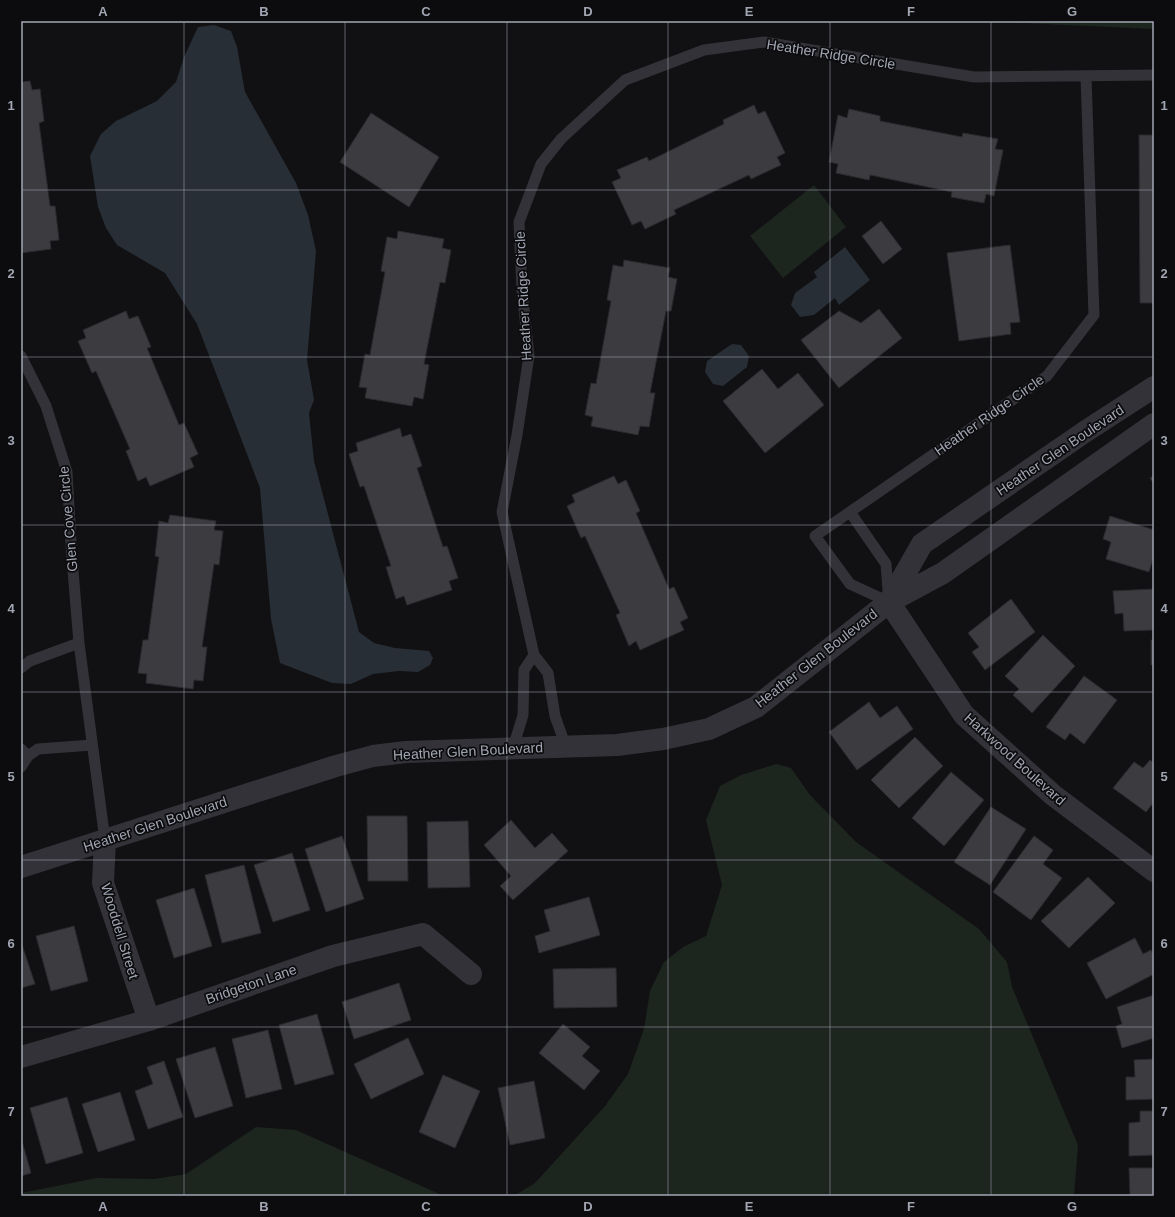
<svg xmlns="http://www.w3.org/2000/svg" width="1175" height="1217" font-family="Helvetica,sans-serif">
<rect width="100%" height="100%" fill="#111113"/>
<path fill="#1d251f" d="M980 21H1154V29Z
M814 185 846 227 783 278 750 236Z
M776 764 791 768 810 795 856 842 979 929 1007 962 1012 987 1078 1145 1074 1196H514L535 1183 605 1106 628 1074 644 1029 650 991 664 962 683 947 706 936 722 885 706 820 720 786 741 775Z
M256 1127 296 1130 444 1196H21V1193L97 1178 154 1179 186 1174Z"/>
<path fill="#282e36" d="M214 25 231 31 237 47 245 92 296 183 308 215 316 251 307 360 314 400 309 413 314 461 359 632 374 643 395 648 429 651 433 658 430 665 418 672 399 671 373 674 351 684 332 683 280 663 271 619 260 488 197 324 165 273 117 245 106 228 98 207 90 156 101 134 116 121 157 101 176 82 184 57 198 27Z
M845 247 870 280 839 305 835 298 814 315 800 317 791 305 795 293 817 277 814 272Z
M732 344 741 345 749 356 747 367 723 386 713 384 705 372 707 361Z"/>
<path fill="#3b3b40" stroke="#2b2b2f" d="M30 81 32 90 40 89 44 121 39 123 50 206H55L59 240 50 241 51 249 21 253V82Z
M754 105 758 114 765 111 785 153 777 157 781 165 751 179 749 175 674 210 676 214 645 229 641 221 632 225 612 182 621 178 617 170 647 157 649 161 724 124 723 120Z
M849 109 880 116V121L962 137 963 133 998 139 995 149 1003 150 994 196 986 194 984 203 951 197 952 192 870 175 869 180 836 173 838 164 829 162 838 115 847 118Z
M371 113 439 157 409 207 340 162Z
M1139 135H1154V303H1140Z
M881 221 902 249 883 264 862 236Z
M398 231 444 239 442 248 451 250 445 283 440 282 424 364 429 365 423 399 414 397 412 406 365 398 367 388 359 387 365 354 370 355 385 272 381 271 387 237 397 239Z
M1010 245 1020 322 1010 323 1011 334 959 341 947 253Z
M624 260 670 268 668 277 677 279 671 311H666L650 393H655L649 427 640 426 638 435 591 426 593 417 585 415 591 383 596 384 611 301 607 300 613 265 623 267Z
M879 309 902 338 839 388 801 340 839 311 861 323Z
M126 311 129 319 138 316 151 347 147 348 179 425 184 423 198 454 190 458 194 467 150 486 146 477 138 481 126 451 130 449 96 371 92 373 78 341 86 338 83 330Z
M762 369 778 389 798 373 824 405 765 453 723 401Z
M400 428 402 437 411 434 422 466 417 468 443 547 447 546 458 578 449 581 452 590 407 605 404 596 396 599 386 567 391 566 364 486 360 487 349 454 358 451 356 443Z
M614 476 618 484 626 480 640 511 636 513 669 589 674 587 688 618 680 622 684 630 640 650 636 641 629 646 616 615 620 613 585 536 581 538 567 506 575 502 572 495Z
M1154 476V484L1150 478Z
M170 515 216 521 214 530 223 531 219 565 214 564 202 647H207L203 681 194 680 193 689 146 683 147 674 138 673 143 640H148L159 557 155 556 159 521 168 523Z
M1110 516 1154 530V555L1149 572 1106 559 1111 542 1103 539Z
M1154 589V630L1124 631 1123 613 1115 614 1113 591Z
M1011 599 1035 632 985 670 972 652 979 647 968 633Z
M1043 635 1075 666 1032 713 1013 695 1019 689 1005 676Z
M1151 640H1154V665H1151Z
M1084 676 1117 700 1084 744 1070 733 1065 740 1046 727Z
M869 702 880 718 897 706 913 729 857 770 829 732Z
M915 737 943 766 899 808 871 780Z
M1150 760 1154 763V802L1146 812 1113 788 1134 762 1143 768Z
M951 772 984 800 944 846 912 818Z
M991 807 1026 829 990 885 954 862Z
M367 816H407L408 881H368Z
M511 820 535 848 552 833 568 851 513 900 500 886 511 876 484 845Z
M468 821 470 887 428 888 427 822Z
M342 836 364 899 326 912 305 849Z
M1034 836 1053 850 1043 864 1062 878 1031 920 993 892Z
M292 853 310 910 273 922 254 865Z
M244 865 261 933 222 943 205 875Z
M1088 877 1115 903 1069 948 1041 921Z
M194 888 212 946 174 958 156 900Z
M589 897 600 935 539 953 535 936 550 931 544 910Z
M74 926 88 981 51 991 36 936Z
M1135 938 1143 954 1151 950 1154 957V974L1106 999 1087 963Z
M21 942 35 984 21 988Z
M616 968 617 1007 554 1008 553 969Z
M399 983 411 1020 354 1039 342 1002Z
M1154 995V1038L1122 1048 1116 1026 1122 1024 1117 1007Z
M317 1014 334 1074 295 1085 279 1025Z
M563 1024 590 1047 582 1056 600 1071 584 1090 539 1053Z
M268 1030 282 1089 246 1098 232 1039Z
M408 1038 424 1074 371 1099 354 1064Z
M215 1047 233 1106 195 1118 176 1059Z
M1154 1059V1099L1126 1100V1077H1135L1134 1060Z
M164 1061 183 1117 148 1129 135 1091 153 1084 147 1067Z
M443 1075 480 1091 455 1148 419 1132Z
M534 1081 545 1138 510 1145 498 1088Z
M120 1092 135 1140 98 1152 82 1104Z
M67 1097 83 1153 46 1164 30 1108Z
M1140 1111H1154V1155L1129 1156V1123L1140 1122Z
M21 1138 31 1173 21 1176Z
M1129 1168H1154V1196H1130Z"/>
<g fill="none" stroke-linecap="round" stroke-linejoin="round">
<path stroke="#323238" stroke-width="11" d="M21 356 46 406 67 472 72 559 79 643 105 840
M850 512 886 564 889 602 850 584 815 536 1047 376 1094 315 1086 76
M21 668 30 661 79 643
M566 747 555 716 548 673 534 655 502 512 517 435 529 356 522 290 519 222 541 164 561 139 625 80 704 50 764 42 974 77 1154 75
M513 748 523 715 524 670 534 655
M21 749 28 756
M21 767 28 756 38 749 92 745"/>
<path stroke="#323238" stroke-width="22" d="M889 602 964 715 1053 795 1154 871
M889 602 922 544 1086 431 1154 387
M105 840 103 883 149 1020
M21 867 336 766 373 756 406 752 617 745 663 739 709 729 756 707 889 602 943 573 1154 424
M21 1057 149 1020 333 956 423 934 471 974"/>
</g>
<path fill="none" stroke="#a2a6b3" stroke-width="1" stroke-opacity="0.55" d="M184 21V1196M345 21V1196M507 21V1196M668 21V1196M830 21V1196M991 21V1196M21 190H1154M21 357H1154M21 525H1154M21 692H1154M21 860H1154M21 1027H1154"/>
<g text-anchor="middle" stroke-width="3.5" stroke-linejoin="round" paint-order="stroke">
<g font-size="14" fill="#a2a6b3" stroke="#0c0c0e">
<text transform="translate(831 54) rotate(9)" y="5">Heather Ridge Circle</text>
<text transform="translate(523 296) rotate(-93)" y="5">Heather Ridge Circle</text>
<text transform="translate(989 415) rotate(-35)" y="5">Heather Ridge Circle</text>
<text transform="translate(1060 450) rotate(-34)" y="5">Heather Glen Boulevard</text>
<text transform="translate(68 519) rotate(-95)" y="5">Glen Cove Circle</text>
<text transform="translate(816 658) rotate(-38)" y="5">Heather Glen Boulevard</text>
<text transform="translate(468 751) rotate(-3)" y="5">Heather Glen Boulevard</text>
<text transform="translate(1015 759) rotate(42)" y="5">Harkwood Boulevard</text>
<text transform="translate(155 824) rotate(-18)" y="5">Heather Glen Boulevard</text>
<text transform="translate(120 931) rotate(73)" y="5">Wooddell Street</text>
<text transform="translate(251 984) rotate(-19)" y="5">Bridgeton Lane</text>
</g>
</g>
<rect width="1175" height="1217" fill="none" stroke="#0c0c0e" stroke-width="44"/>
<rect x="22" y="22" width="1131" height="1173" fill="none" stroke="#a2a6b3" stroke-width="1.5"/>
<g font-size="13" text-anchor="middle" font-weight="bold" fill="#a2a6b3">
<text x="103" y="16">A</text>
<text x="264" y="16">B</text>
<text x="426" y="16">C</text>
<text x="588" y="16">D</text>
<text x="749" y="16">E</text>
<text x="911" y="16">F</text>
<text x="1072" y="16">G</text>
<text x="11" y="110">1</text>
<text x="1164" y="110">1</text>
<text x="11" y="278">2</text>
<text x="1164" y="278">2</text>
<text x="11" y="445">3</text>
<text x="1164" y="445">3</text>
<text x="11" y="613">4</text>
<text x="1164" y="613">4</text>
<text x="11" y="781">5</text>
<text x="1164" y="781">5</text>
<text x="11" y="948">6</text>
<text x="1164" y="948">6</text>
<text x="11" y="1116">7</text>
<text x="1164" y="1116">7</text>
<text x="103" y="1211">A</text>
<text x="264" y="1211">B</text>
<text x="426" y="1211">C</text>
<text x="588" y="1211">D</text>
<text x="749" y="1211">E</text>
<text x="911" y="1211">F</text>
<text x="1072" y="1211">G</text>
</g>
</svg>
